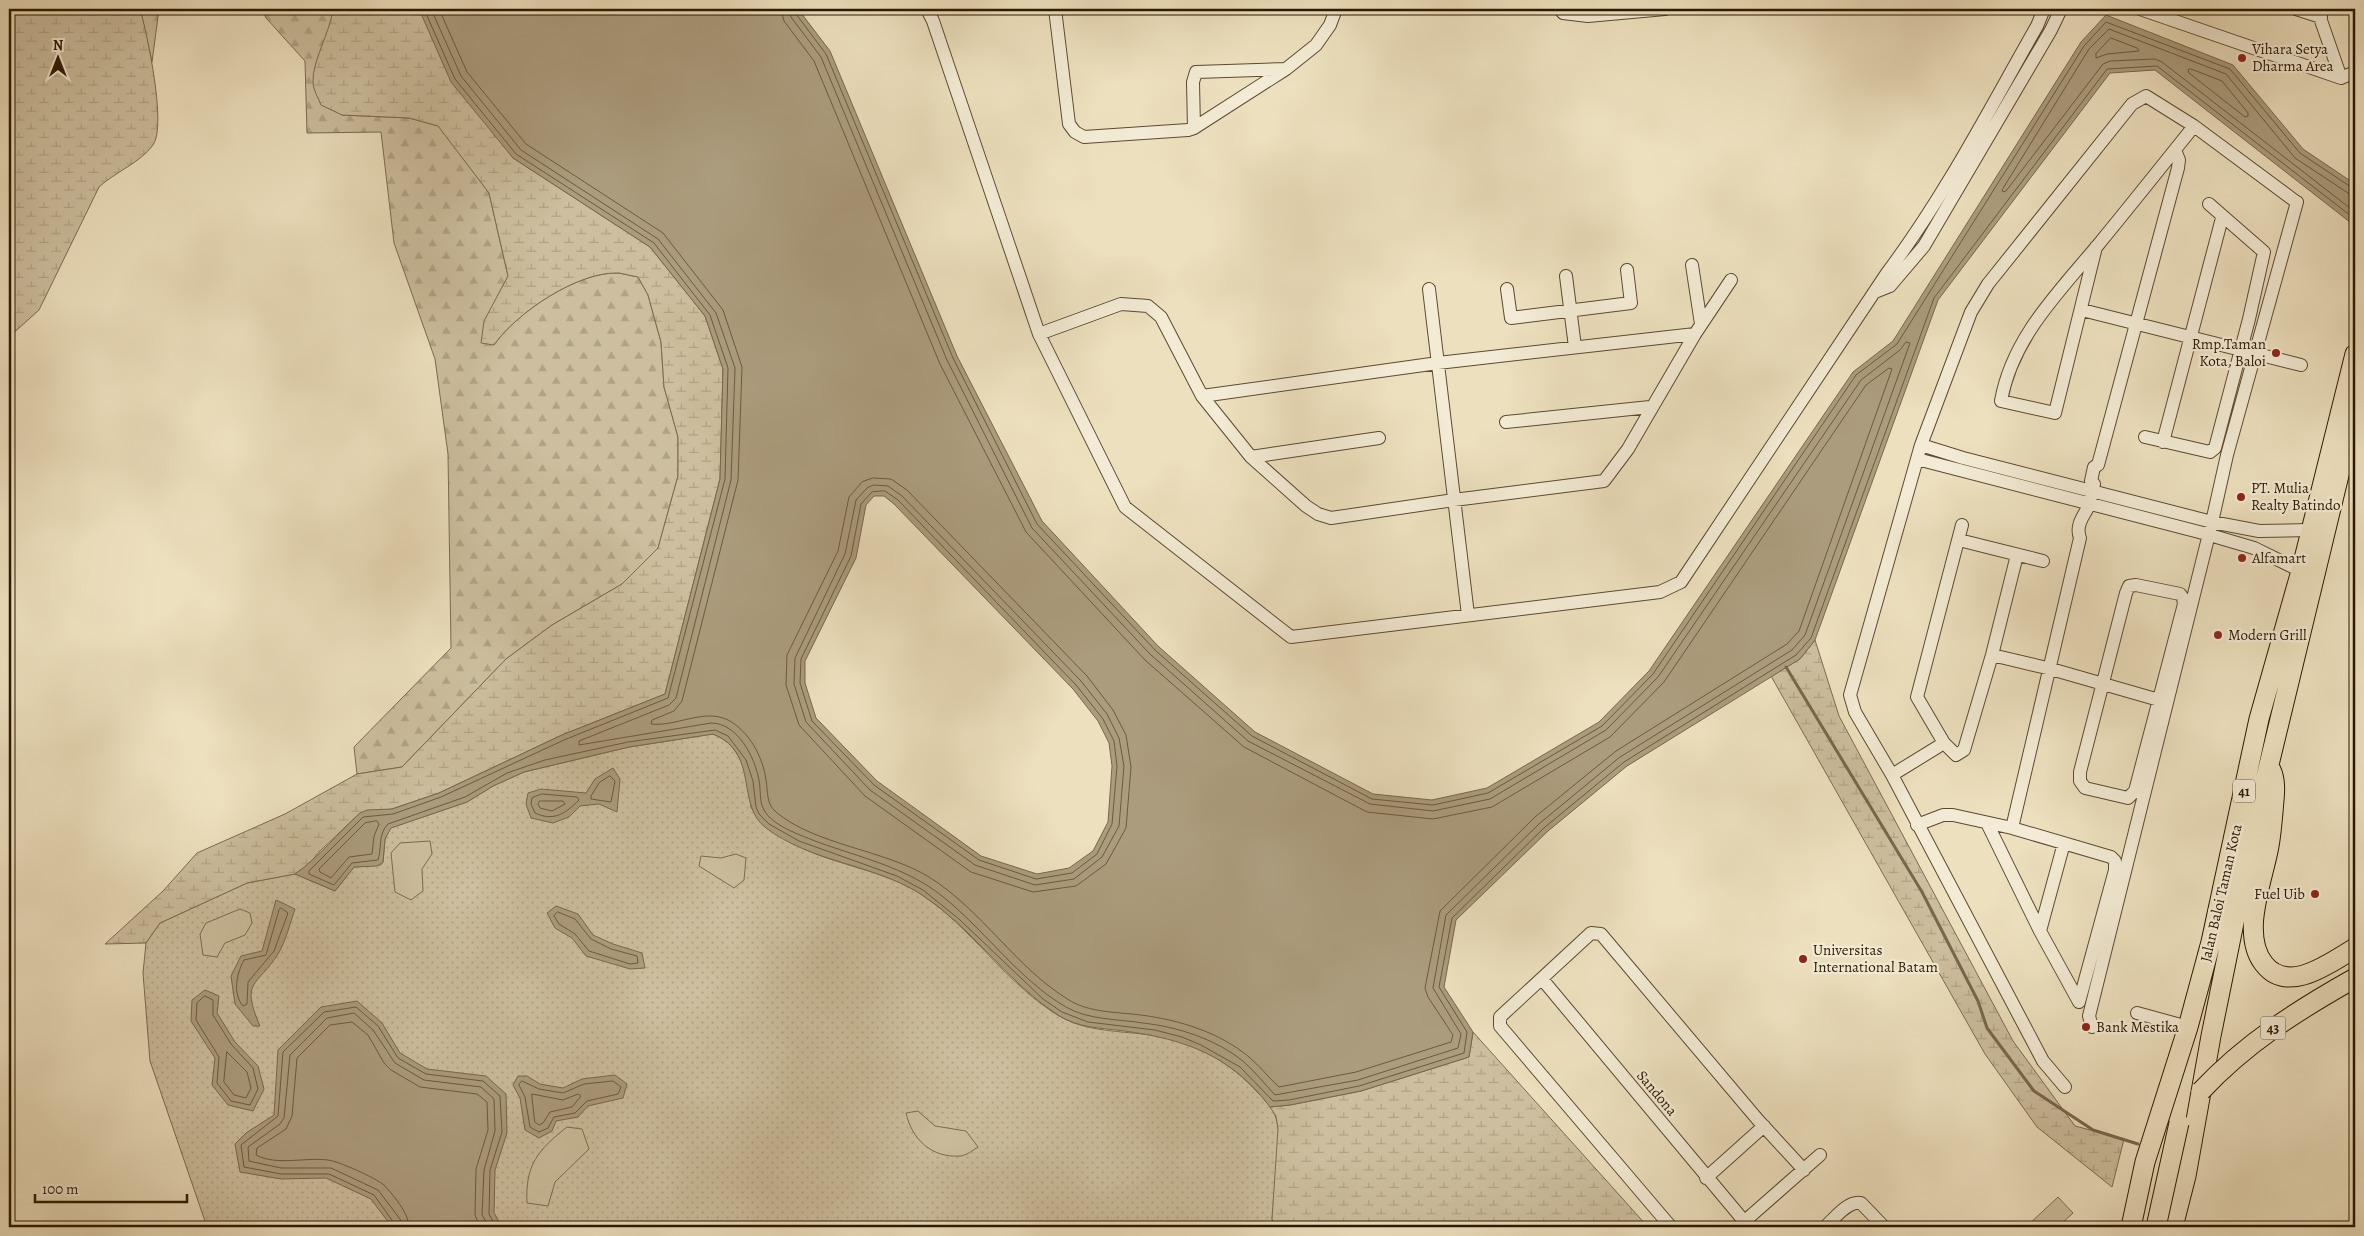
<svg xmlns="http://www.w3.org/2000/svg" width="2364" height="1236" font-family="Alegreya,serif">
<defs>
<pattern id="grass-dots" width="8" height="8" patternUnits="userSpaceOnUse" patternTransform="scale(1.25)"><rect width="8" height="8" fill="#ccbe9e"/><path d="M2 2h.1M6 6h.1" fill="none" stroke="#afa386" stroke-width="1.8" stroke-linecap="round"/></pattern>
<pattern id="forest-firs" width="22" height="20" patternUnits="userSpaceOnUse" patternTransform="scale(1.25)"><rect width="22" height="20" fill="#ccbe9e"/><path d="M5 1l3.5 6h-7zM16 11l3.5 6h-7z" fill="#afa386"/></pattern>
<pattern id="wetland-marsh" width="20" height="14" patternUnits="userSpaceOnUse" patternTransform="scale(1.25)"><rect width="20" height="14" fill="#ccbe9e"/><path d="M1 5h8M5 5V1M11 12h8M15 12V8" fill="none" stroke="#afa386"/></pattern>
</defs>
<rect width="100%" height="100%" fill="#ede0be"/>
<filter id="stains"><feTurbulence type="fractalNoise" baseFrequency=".004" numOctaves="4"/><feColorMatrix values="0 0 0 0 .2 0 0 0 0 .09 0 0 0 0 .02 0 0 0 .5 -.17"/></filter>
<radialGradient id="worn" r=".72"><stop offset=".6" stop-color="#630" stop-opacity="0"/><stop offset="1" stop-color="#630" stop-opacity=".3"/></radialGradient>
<path fill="url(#grass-dots)" stroke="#7c6b4f" d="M713 734C744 746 748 780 751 808 765 820 781 838 798 846 837 866 884 870 921 894 972 928 1006 984 1059 1016 1086 1032 1122 1031 1151 1035 1194 1041 1230 1062 1258 1093 1265 1100 1273 1108 1276 1118 1284 1146 1275 1190 1272 1219L1275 1227H207L150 1061 143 973 146 943 160 923 247 883 295 874 335 891 354 867 381 865 383 862 385 839 390 828 467 802 493 786 524 772 629 747Z"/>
<path fill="url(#forest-firs)" stroke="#7c6b4f" d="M140 9H159L152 62Z
M262 9H333L331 24 316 66 342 115 409 118 439 126 489 193 508 276 499 294 494 345C516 313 578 271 619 273 625 274 632 276 638 277L648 295 661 342 664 387 678 437V476L658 548 622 584 552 625 506 659 402 767 357 774 354 747 451 648 448 454 435 359 394 243 381 132 307 133 305 61 266 18Z"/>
<path fill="url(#wetland-marsh)" stroke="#7c6b4f" d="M9 9H140C147 33 167 126 153 145 140 163 115 172 99 187L39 310 9 337Z
M333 9H419L513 158 650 247 705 316 723 369 720 479 665 694 562 735 439 793 392 809 360 813 320 851 308 865 295 874 247 883 160 923 146 943 105 944 163 891 197 853 285 814 357 774 402 767 506 659 552 625 622 584 658 548 678 476V437L664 387 661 342 648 295 638 277C632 276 625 274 619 273 578 271 516 313 494 345L481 343 484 321 508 276 489 193 438 126 409 118 342 115 321 105C318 98 313 89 313 82 312 61 330 33 333 9Z
M1815 640 1839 716 2013 1041 2075 1126 2124 1139 2112 1187 2037 1127 1985 1054 1771 676 1800 659Z
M1473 1032 1648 1227H1275L1272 1219 1278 1129 1276 1116 1270 1107 1290 1105 1361 1091 1469 1057Z"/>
<path fill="#ccbe9e" stroke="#7c6b4f" d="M430 841 432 854 422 869 423 891 411 900 395 892 391 853 400 843Z
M736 854 746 858 744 880 734 888 699 866 701 856 721 858Z
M240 909 250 913 252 923 245 935 225 943 217 957 203 955 200 934 206 923Z
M918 1111 935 1126 966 1131 978 1147C973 1150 966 1156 960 1156 931 1158 912 1139 906 1113Z
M567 1127 582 1129 589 1149 555 1182 548 1206 527 1203C525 1165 538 1150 567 1127Z
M2058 1197 2073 1213 2058 1227H2026Z"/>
<path fill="#ab9c7d" stroke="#78674b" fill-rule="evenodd" d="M419 9H798L830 51 957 356 1042 521 1158 646 1255 732 1373 794 1432 800 1487 788 1599 722 1649 671 1853 372 1893 341 2081 42 2106 15 2233 65 2303 149 2355 184V226L2155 70 2110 73 1938 300 1815 640 1800 659 1627 766 1548 831 1456 920 1444 987 1473 1032 1469 1057 1361 1091 1290 1105 1270 1107C1232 1056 1185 1039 1124 1031 1101 1028 1078 1028 1058 1015 1006 982 972 926 919 893 872 864 811 862 766 828 735 805 760 752 713 734L629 747 524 772 493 786 467 802 391 828 385 839 383 862 377 866 354 867 335 891 295 874C319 857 338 833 360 813L367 810 392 809 439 793 562 735 665 694 720 479 723 369 705 316 650 247 513 158 451 82ZM884 496 894 504 1073 689 1098 721 1109 743 1112 766 1108 822 1093 851 1069 868 1037 874 981 856 877 781 816 718 805 683V661L856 558 866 505 874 496Z
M613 768 620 779 617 812 599 804 580 806 569 817 553 823 531 818 526 804 528 793 541 789 586 793 595 779Z
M276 900 295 909C290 923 286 941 278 954 257 987 240 980 260 1026H253L235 1004 231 976 241 956 262 951Z
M556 906 578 914 593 935 613 944 642 953 645 968 630 969 586 956 572 938 555 928 547 913Z
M205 990 219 996 217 1013 235 1042 258 1066 264 1089 253 1111 228 1105 212 1085 215 1058 191 1021 192 1000Z
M357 1001 382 1023 400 1053 427 1069 486 1076 506 1094 507 1133 495 1170 494 1213 502 1227H392L371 1199 326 1178 281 1179 240 1172 235 1144 246 1133 274 1115 278 1050 321 1007Z
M615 1075 627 1084 623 1098 588 1106 578 1117 556 1121 552 1131 539 1138 525 1130 520 1098 513 1085 518 1076H527L540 1084 563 1088 582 1079Z"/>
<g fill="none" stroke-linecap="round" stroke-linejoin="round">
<path stroke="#6c5a3e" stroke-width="1" d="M424 9 455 79 516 154 654 243 710 315 728 368 725 479 668 698 564 740 441 797 393 814 363 817 309 871V874L334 885 352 863 378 860C382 847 378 834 388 824L465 797 507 773 545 760 628 742 715 730 728 736 746 760 753 781 756 807 759 814 769 824 799 841 897 876 923 890 959 919 1043 999 1062 1012 1088 1022 1155 1030 1182 1037 1201 1045 1240 1067 1273 1101 1289 1100 1359 1086 1464 1053 1467 1032 1439 987 1452 918 1545 827 1624 762 1796 655 1811 638 1934 298 2107 69 2157 66 2355 219
M431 9 461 76 521 150 658 239 716 313 735 368 731 480 676 698 669 705 579 741V745L711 723C738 723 755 758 759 780 761 790 759 801 764 810 773 826 798 834 815 841 858 857 906 867 942 896 985 930 1019 980 1066 1007 1088 1020 1118 1019 1143 1023 1178 1027 1216 1039 1244 1062 1255 1072 1265 1084 1275 1095L1358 1080 1458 1048 1461 1034 1433 988 1446 915 1540 823 1620 757 1792 650 1805 635 1910 343 1906 342 1900 350 1861 380 1658 677 1606 730 1490 799 1433 811 1370 804 1248 741 1150 654 1032 528 947 360 821 57 791 17 788 9
M439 9 467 72 526 144 663 233 723 310 742 367 738 480 682 701 674 711 652 720 651 724C676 727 704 708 728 720 749 731 763 757 766 780 768 791 766 804 776 812 815 845 885 850 929 877 982 910 1016 968 1069 1000 1090 1013 1118 1012 1141 1015 1179 1020 1219 1032 1249 1057 1260 1066 1268 1077 1279 1087L1356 1072 1451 1042 1453 1035 1428 997 1425 988 1440 911 1535 817 1616 751 1787 644 1799 631 1892 369 1889 368 1866 385 1664 682 1610 737 1492 807 1433 819 1367 812 1244 747 1145 660 1026 532 940 364 814 61 784 21 781 9
M795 9 796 14 826 54 953 358 1037 524 1155 650 1252 736 1372 799 1433 805 1488 793 1602 726 1653 674 1856 375 1897 344 2084 46 2106 22 2230 69 2300 153 2351 187 2355 188
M2111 38 2137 48 2139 51 2107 54 2096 58V54Z
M2191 69 2222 81 2248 113V116L2245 117 2189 73 2188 70Z
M2355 194 2348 193 2295 158 2226 74 2109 29 2089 49 2002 190 2003 192 2006 191 2103 64 2110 61 2155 59 2162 62 2355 212
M873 478 891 479 907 490 1087 676 1113 710 1126 735 1131 767 1126 828 1106 864 1076 886 1033 892 971 872 865 796 799 725 786 685 787 655 838 551 849 497 862 482Z
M874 485 888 486 902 496 1081 681 1107 714 1119 738 1124 766 1119 826 1102 857 1074 879 1035 885 975 865 870 790 806 722 794 684 795 658 845 554 856 500 867 488Z
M885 491 898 500 1076 685 1103 719 1114 741 1117 766 1112 824 1097 854 1072 873 1036 879 979 860 874 785 812 721 800 683 801 659 851 556 861 504 872 492Z
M610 776 615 781 611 802 591 799V796L599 783Z
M542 794 577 797 579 800C566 813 554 822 535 813L531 804 532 798Z
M540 801H563L565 804 552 811 540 808 538 804Z
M377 821 379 824 374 836 372 854 349 857 331 878 320 872 319 869 365 823Z
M281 908 288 913 274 951 248 982 247 1004 243 1006C232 993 237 973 244 960L266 955 279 910Z
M558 912 575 919 591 939 611 949 637 956 638 963 630 964 589 951 575 934 559 924 554 916Z
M205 996 213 1000V1015L231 1044 253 1068 258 1089 250 1105 231 1101 217 1083 219 1057 196 1020 197 1003Z
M227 1052 247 1072 251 1088 246 1098 234 1095 224 1082Z
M522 1081 539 1089 563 1093 584 1084 613 1081 621 1087 618 1094 587 1101 575 1113 554 1117 548 1128 539 1132 530 1127 525 1097 519 1085Z
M532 1094 563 1100 578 1094 581 1096 572 1107 550 1112 543 1123 539 1125 535 1122Z
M395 1227 394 1223 374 1195 329 1174H281L244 1167 241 1145 278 1116 283 1052 324 1012 356 1007 378 1026 398 1058 426 1074 483 1081 500 1096 502 1132 490 1170 489 1214 496 1227
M402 1227 400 1219 378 1190 331 1168H281L249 1161 248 1147 280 1124 284 1118 290 1055 327 1018 354 1013 373 1030 395 1063 424 1080 481 1087 494 1099 495 1131 484 1170 482 1215 489 1227
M409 1227C409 1213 393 1195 384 1185 376 1178 338 1161 328 1160 305 1157 277 1166 256 1155L257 1148 286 1129 292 1116 297 1058 330 1025 352 1022 368 1035 384 1063 391 1070 420 1087 477 1094 487 1102 488 1130 476 1169 475 1215 480 1227"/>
<path stroke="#78674b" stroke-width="3" d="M1786 667 1922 892 1978 1001 1987 1028 2034 1091 2093 1130 2138 1144"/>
<g stroke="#5c4a30" stroke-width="14">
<path id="minor" d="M927 9 933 21 1039 334 1125 507 1291 637 1660 592 1681 582 1887 273C1945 196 1989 110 2037 26L2044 9
M1055 9 1069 124 1075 132 1084 137 1188 130 1194 128 1286 69 1316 45 1330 25 1336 9
M1560 9 1563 13 1588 16 1665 9
M2140 9 2341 78 2355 72
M2296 9 2321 17
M2317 9 2341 78
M1194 128 1193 82 1196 72 1285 69
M2096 247 2055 413 2001 401C2012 338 2058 293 2098 245 2130 206 2162 166 2194 126
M1692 265 1701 324
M1566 276 1575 347
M1429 289 1468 615
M1507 289 1511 318 1631 303 1627 270
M1875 292 1890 286 1924 246 2051 30 2061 9
M2082 310 2301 365
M1039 334 1121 304 1148 306 1161 317 1202 396 1251 457 1306 506 1318 514 1331 518 1454 500 1604 481 1628 449 1695 334 1731 280
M1202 396 1438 363 1695 334
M1506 422 1650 407
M2145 437 2210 452 2215 448 2249 319 2264 252 2209 204
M2163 442 2222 218
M1921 445 1963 458 2212 522 2259 531 2311 530
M1251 457 1379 438
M1917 459 2203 533 2254 548 2301 571
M1962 525 1917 697 1944 743 1956 755 1964 750 1992 655 2017 555
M1959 540 2043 561
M2136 585 2180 594 2183 598 2184 604 2135 791 2128 798 2085 788 2080 781V772L2126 593 2129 586Z
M1992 655 2051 669 2159 700
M1892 775 1944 743
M1917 825 1943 815H1953L2012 828 2111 857 2115 861V870L2079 1002
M1988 825 2040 931 2079 1002
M2012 828 2080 538C2076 528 2081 519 2086 511 2090 505 2092 492 2094 484L2091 481 2094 467 2098 465 2178 168 2179 160 2175 150
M2040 931 2064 843
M1542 979 1749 1227
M2137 1013 2188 1027
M2092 1027 2089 1016 2212 522 2227 455 2297 202
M2065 1087 2043 1061 1892 775 1855 712 1850 695 1921 445 1971 312 1988 284 2132 104 2146 96 2194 126 2295 201
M1706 1178 1764 1126
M1671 1227 1500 1026V1017L1591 933 1601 934 1758 1120 1804 1170
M1738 1227 1820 1155
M1825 1227C1834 1219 1848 1200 1861 1203L1884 1227"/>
</g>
<g stroke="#2c1800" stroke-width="21">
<path id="highway" d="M2271 770C2277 783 2274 797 2273 812 2272 823 2271 835 2269 846 2263 880 2240 934 2264 964 2288 995 2330 963 2355 948
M2131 1227 2145 1162 2188 1027 2211 942 2259 719 2301 571 2355 354
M2173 1227 2186 1176 2211 1036 2251 839 2355 409"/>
</g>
<use href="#minor" stroke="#f3ebd5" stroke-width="12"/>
<use href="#highway" stroke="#ede0be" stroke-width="19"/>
<g stroke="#2c1800" stroke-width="21" stroke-linecap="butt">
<path id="highway-bridge" d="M2201 1091C2246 1043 2298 1010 2355 978
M2156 1227 2179 1123"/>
</g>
<use href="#highway-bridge" stroke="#ede0be" stroke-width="19"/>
</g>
<g fill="#8f2418" stroke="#f3ebd5" stroke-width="2">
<circle cx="2242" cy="58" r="5"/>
<circle cx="2276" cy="353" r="5"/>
<circle cx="2241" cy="497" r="5"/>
<circle cx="2242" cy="558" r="5"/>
<circle cx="2218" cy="635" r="5"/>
<circle cx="2315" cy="894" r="5"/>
<circle cx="1803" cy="959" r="5"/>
<circle cx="2086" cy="1027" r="5"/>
</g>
<g text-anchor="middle" stroke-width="4.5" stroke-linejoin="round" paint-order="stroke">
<g fill="#f3ebd5" stroke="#685740" stroke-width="1">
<rect x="2233" y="779.5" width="22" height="23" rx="4"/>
<rect x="2260.5" y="1016.5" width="25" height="23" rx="4"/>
</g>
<g font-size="14" font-weight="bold" fill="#2c1800">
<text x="2244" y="796">41</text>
<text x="2273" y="1033">43</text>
</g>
<g font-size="15" fill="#2c1800" stroke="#f3ebd5" text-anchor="start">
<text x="2252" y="54">Vihara Setya<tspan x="2252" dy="17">Dharma Area</tspan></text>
<text x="2266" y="349" text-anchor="end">Rmp.Taman<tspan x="2266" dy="17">Kota, Baloi</tspan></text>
<text x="2251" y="493">PT. Mulia<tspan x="2251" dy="17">Realty Batindo</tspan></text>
<text x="2252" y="563">Alfamart</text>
<text x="2228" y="640">Modern Grill</text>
<text x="2305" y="899" text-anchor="end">Fuel Uib</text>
<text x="1813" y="955">Universitas<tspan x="1813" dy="17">International Batam</tspan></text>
<text x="2096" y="1032">Bank Mestika</text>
</g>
<g font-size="15" fill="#2c1800" stroke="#f3ebd5">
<text transform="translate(2221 893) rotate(-77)" y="5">Jalan Baloi Taman Kota</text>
<text transform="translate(1657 1093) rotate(50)" y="5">Sandona</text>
</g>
</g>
<rect width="2364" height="1236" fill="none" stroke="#ede0be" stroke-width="30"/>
<rect x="10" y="10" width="2344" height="1216" fill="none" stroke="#2c1800" stroke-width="2.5"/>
<rect x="15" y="15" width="2334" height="1206" fill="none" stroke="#2c1800"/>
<g transform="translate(58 58)" stroke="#f3ebd5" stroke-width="4" paint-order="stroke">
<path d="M0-4L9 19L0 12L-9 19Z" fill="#2c1800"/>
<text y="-8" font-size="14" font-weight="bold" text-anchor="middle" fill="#2c1800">N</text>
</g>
<path d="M35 1194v8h152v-8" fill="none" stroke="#2c1800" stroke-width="2.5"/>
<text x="42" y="1194" font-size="15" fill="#2c1800" stroke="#f3ebd5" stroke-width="4" paint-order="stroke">100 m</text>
<rect width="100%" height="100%" filter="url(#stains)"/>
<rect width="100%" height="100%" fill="url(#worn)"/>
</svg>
